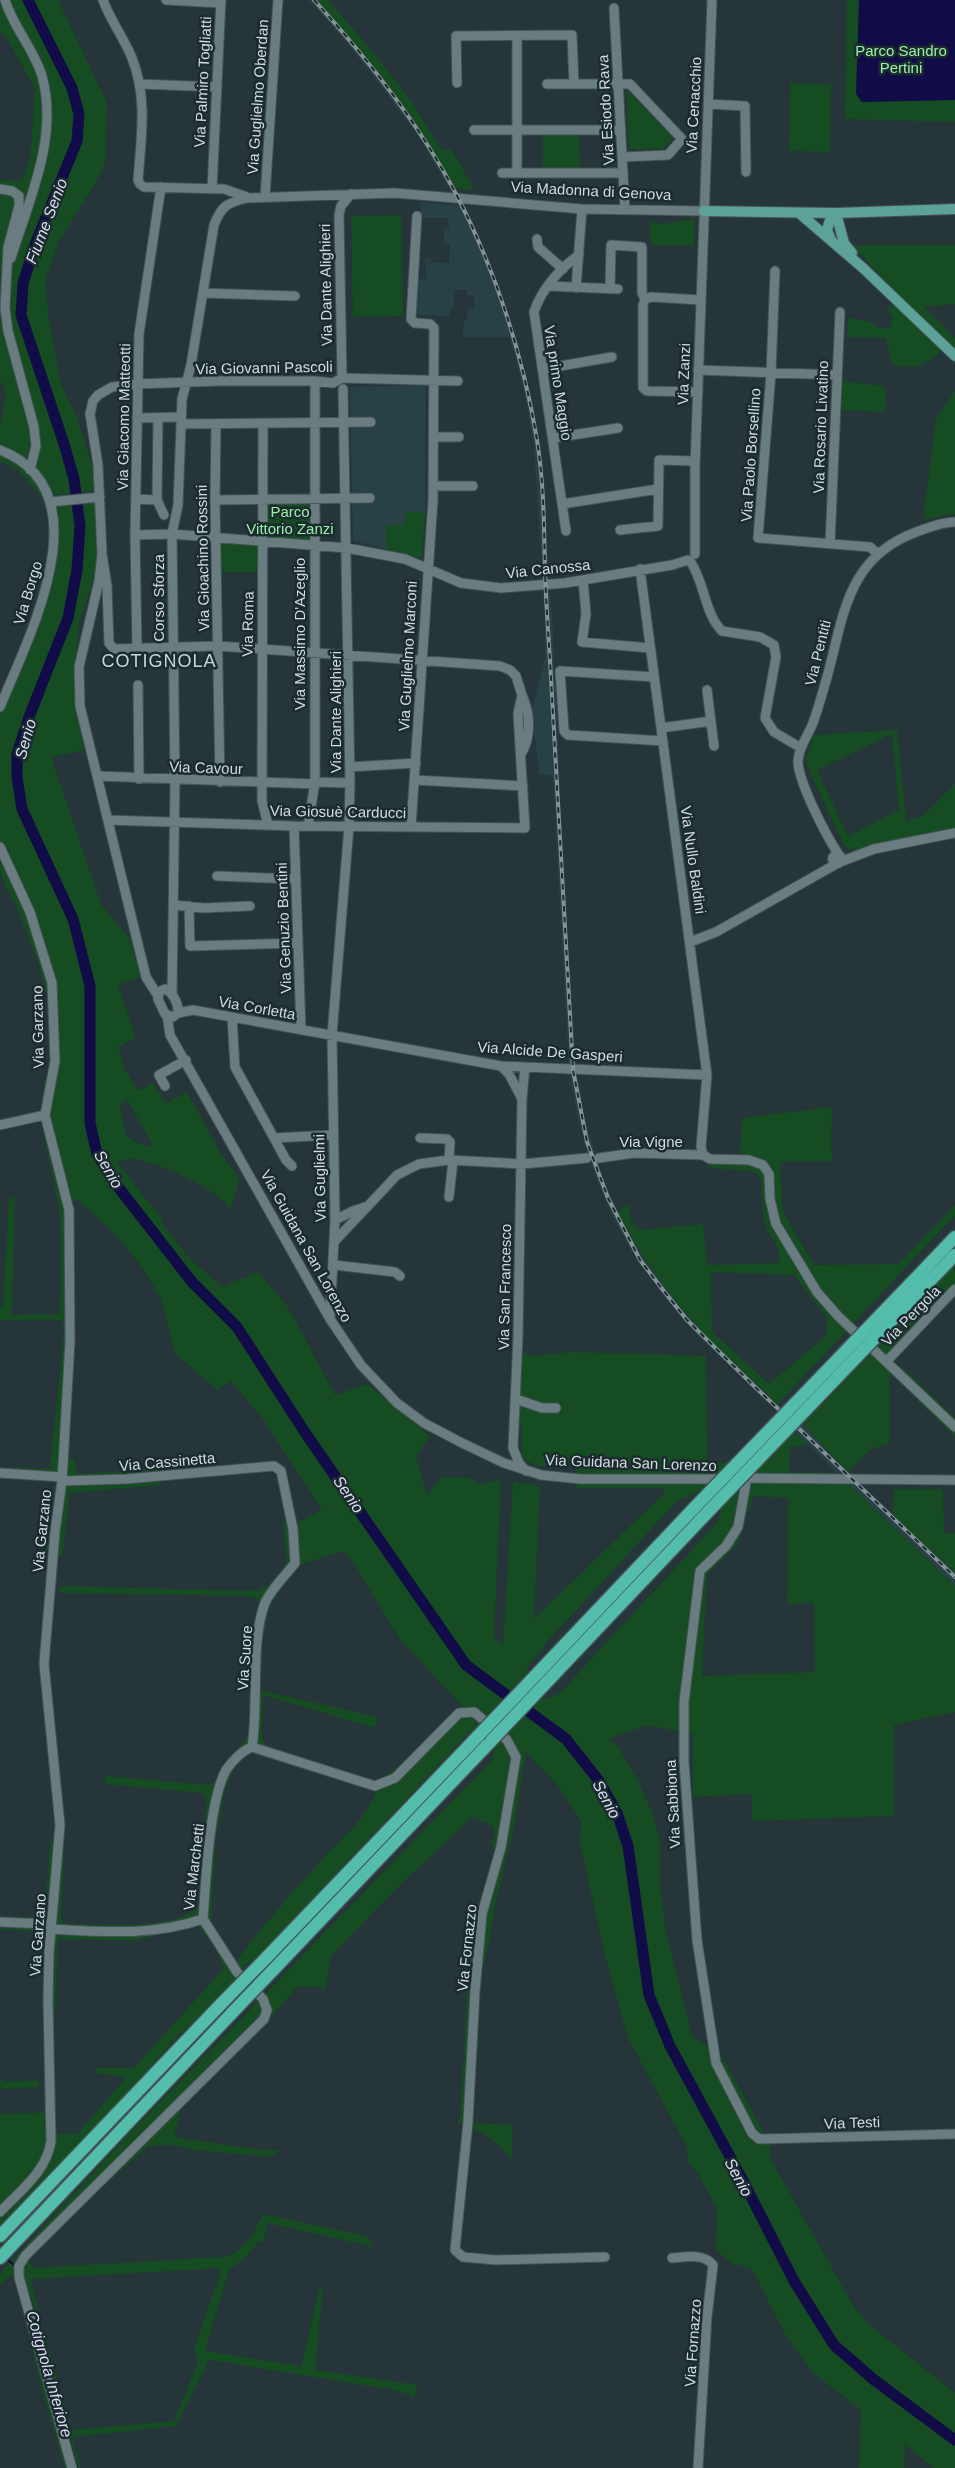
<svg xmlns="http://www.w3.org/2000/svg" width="955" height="2468" font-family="Arial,sans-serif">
<rect width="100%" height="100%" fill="#253539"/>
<path fill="#274146" d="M309 0H315L375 69 410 116 454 188 447 185 419 137 396 106 349 45Z
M420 202 465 206 502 296 532 398 539 441 546 513 548 582H543L534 447 525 396 510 337H462L464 321H467L468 309H474V296L467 295V290H454V309H450L449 316 417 315 418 279H426L425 258H431V262L449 263 450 244H443L444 229H449L448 218H420Z
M426 385 425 512H405V525H387L386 549 353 541 350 387Z
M549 590 552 613 562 841 576 1066H569L553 776 539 774 532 709 545 658V614L543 591Z
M577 1074 583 1113 604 1182 618 1213 645 1260 680 1307 781 1409 778 1412 694 1332 665 1298 632 1251 613 1218 595 1175 578 1119 572 1087 570 1075Z
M803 1424 833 1457 955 1573V1586L808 1445 795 1432Z"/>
<path fill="#154c21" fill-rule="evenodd" d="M0 0H58L107 103 105 164 95 184 59 241 45 281 49 321 61 385 76 415 94 471 102 488 87 492 40 496 19 471 0 461V428L6 395 0 380V181L22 180 30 161 35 89 5 34 0 33Z
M315 0H328L379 59 414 105 441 150 451 149 475 190 454 188C417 119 368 57 315 0Z
M847 0H955V122L845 119Z
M790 83 831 84 830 152 789 151Z
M626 89 673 138 664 149H629Z
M543 135H579L580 168 543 169Z
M401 215 403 316 353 317 351 216Z
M693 219 695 222 694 245H651L649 222 662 224Z
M852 245H955V304L924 307 955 338V349L950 345C930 360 918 373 892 364L886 338 847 337 848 318 871 322 879 328H889L893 319 887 308 903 300Z
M842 381 885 386 886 412 842 410Z
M955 390V514L923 519 936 419Z
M93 503 103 504 95 574 79 624 74 683 84 750 51 757 101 904 129 938 141 977 118 985 136 1037 118 1047 125 1069 138 1091 153 1083 166 1103 187 1092 220 1152 240 1180 230 1209C221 1190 154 1160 132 1159 128 1159 122 1160 117 1162L163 1220 161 1222 187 1256 222 1287 258 1272 288 1307 335 1395 367 1384 430 1436 416 1457 427 1495 443 1477 473 1478 476 1484 501 1480 494 1636 503 1646 513 1482 540 1486 534 1619 665 1492 662 1488H576L575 1467C561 1466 529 1471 523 1455 520 1447 522 1435 522 1426H514L518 1352 534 1356 570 1352 706 1356 707 1463 728 1462C713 1486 702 1491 677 1501L546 1643 527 1668V1673L481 1724 465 1737 255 1959 245 1965 222 1995 178 2036 94 2130 0 2227V2114L55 2112 56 2134H77L127 2077 96 2073 95 2068H134L224 1968 215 1948 197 1925 133 1941 58 1939 53 2068 44 2066 46 1943 42 1932 0 1929V1919L45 1915 50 1841 65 1838 61 1918 65 1924C101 1923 172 1932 199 1906L207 1800 203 1793 104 1784 106 1776 210 1785C220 1780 220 1770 226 1762 235 1750 245 1743 250 1729V1636L259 1600 250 1596 59 1593 61 1586 258 1591 268 1585 287 1563 283 1520 297 1523 322 1510 262 1418 231 1381 218 1390 175 1354 161 1300 145 1271 115 1234 77 1199 72 1202 75 1336 68 1457 74 1459 78 1474 158 1469 160 1485 70 1493 62 1556H46L48 1524 52 1522 55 1481 0 1478V1467L50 1469 64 1329 62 1320H0V1307L3 1306 9 1198 15 1197 12 1315 59 1314 61 1288 60 1213 41 1122 44 1082 49 1068 51 1035 47 996 38 962 14 901 7 890 0 871V716L50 588 56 553 55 506ZM127 1099 153 1146 152 1147C120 1139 126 1135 120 1104ZM343 1551 350 1557 399 1638 462 1706 400 1765 380 1779C371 1817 343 1836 318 1864 289 1896 260 1928 235 1963L211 1924 216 1838 226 1787 235 1767 247 1754 265 1746 262 1737 263 1695 375 1728 378 1717 259 1690V1660L270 1605 299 1565Z
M267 503 309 504V540L267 537Z
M405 512H425L422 559 386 549V525H405Z
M217 540 259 543V572H217Z
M897 730 906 821 923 816 955 783V838L937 840 865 857 844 846 805 761 814 735ZM892 734 899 810 848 836 817 770Z
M832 1107 831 1147 833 1161 780 1162 782 1204 786 1217 814 1265 898 1264 955 1205V1215L777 1405C754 1380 728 1359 705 1335 670 1298 642 1258 618 1213L628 1203 631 1221 639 1230 703 1224 707 1265 779 1263C781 1243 770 1240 765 1223 761 1208 762 1193 761 1179L753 1171 707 1168 709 1157 740 1156 742 1118ZM711 1272 794 1275 827 1318V1335L769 1384 712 1332Z
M955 1263V1296L895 1359V1363L909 1373 955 1418V1437L889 1373 890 1443 869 1450 848 1472 803 1424C855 1372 904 1317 955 1263Z
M795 1432 808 1445 790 1447 789 1472 837 1473 955 1586V1712L894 1725V1816L752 1821 751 1794 693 1797V1734L647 1725 609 1739 619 1748 637 1779 652 1812 660 1840V1887L666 1932 692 2036 723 2058 770 2144V2158L855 2309 870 2325 955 2393V2468H933L905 2444 904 2468H859L861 2410 812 2372 785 2334 751 2268 731 2263 716 2250 717 2208 698 2174 688 2162 687 2147 628 2038 605 1956 580 1843 581 1821 558 1786 526 1752 513 1831 496 1902 486 1958 471 2002 479 2038 472 2123 513 2125 512 2160C498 2140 479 2131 457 2122L460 2118 467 1991 476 1907 496 1879 494 1850 491 1845 495 1833 493 1826 472 1817 397 1888 331 1956 326 1989 312 1986 297 1987 255 2036 181 2108 174 2137 261 2150H280L271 2157 195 2150 171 2145H150L75 2211 27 2257 33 2268 222 2257C244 2253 254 2233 263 2214L367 2236 374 2247 267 2223 264 2241 258 2242 247 2256 229 2270 205 2351 301 2366 320 2287 323 2286 315 2370 418 2385 414 2397 395 2390 209 2360 176 2426 73 2437 81 2468H65L40 2383 17 2281 14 2276H9L0 2285V2273L128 2135 493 1759 495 1745 542 1699 559 1694 716 1524 722 1508ZM753 1496 788 1498 787 1604 814 1603 815 1672 702 1676 707 1574 738 1544ZM222 2268 194 2349 198 2362 174 2421 71 2430 30 2279Z
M894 1489H943L944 1533H955V1573L893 1515Z
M0 2078 5 2082 39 2080V2087L0 2089Z"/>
<path fill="#110b47" d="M859 0H955V100L862 102 856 94Z"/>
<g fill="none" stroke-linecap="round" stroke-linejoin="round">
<path stroke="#110b47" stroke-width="2" d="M7 2259 14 2265
M29 2295 77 2468"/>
<path stroke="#110b47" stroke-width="11" d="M28 0 72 88 79 114 77 141 36 242 23 283 21 315 65 447 74 479 80 526 77 570 68 618 29 717 17 754V777L22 809 73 919 90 986V1123L97 1154 115 1183 192 1282 237 1327 306 1434 466 1665 566 1739 599 1781 617 1813 628 1846 649 1995 670 2046 740 2175 794 2281 834 2345 873 2379 955 2440"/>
<g stroke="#445255" stroke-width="11">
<path id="minor" d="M5 0C13 27 34 49 42 76 59 137 29 200 11 258
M103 0C110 20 124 38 132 58 148 98 141 139 138 180L140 184 144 187 224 189 247 197
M166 0 221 3
M614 8 625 210
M517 36V173
M457 83 456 36 572 35 574 84
M140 84 217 87
M547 84H630L682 139 668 155 623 157
M708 104 745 106 746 172
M474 130H621
M502 173H623
M0 189 12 191 19 196V206L8 247 5 308 8 331 34 427 36 446 30 470
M212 189 221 0
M265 197 278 0
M537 239 538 247 563 269
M775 271 771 373 758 538 870 547 878 554
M548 286 618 289
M576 288 582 209
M610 289 611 245 642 247V293L645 299
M203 293 295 296
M543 369 612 357
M698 370 837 375
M342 378 339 215 341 206 351 194
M342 378 458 381
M698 392 647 391 643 388V305L645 299 651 297 701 300
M137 418 180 417
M263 423 262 801 268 825
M182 424 371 422
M216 424 215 500 220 782
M434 437H459
M553 438 618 428
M0 450C106 491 28 638 0 707
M433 486H473
M136 499 157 500 158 418
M157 500 164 515
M215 500 370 498
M50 502 100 497
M562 504 658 489
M620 530 658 526 659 460 695 461
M566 531 534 312C541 290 560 268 579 255
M135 535 172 534 347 548 405 559 461 583 501 588 565 583 672 565 688 560
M830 544 840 312
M102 554 107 586 109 643 114 649 218 646 500 666 510 670 516 676 522 695 518 714 525 828 294 826 108 820
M695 554V467L712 0
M690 561C705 582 704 613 722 631L760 637 774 645 776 657 765 718 774 732 801 748
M640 569 707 1075 701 1147 703 1155
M583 580 586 614 582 642 650 648
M137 649 135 535 139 334 161 187
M654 677 560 671 564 731 568 735 663 741
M138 685 139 779
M707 690 714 746
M661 728 711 721
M521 754C532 737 530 713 522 695
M350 767 416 763
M97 776 315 784
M415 780 523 786
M315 782 350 783
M294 826 301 1030
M308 826 315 782V381
M411 827 433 500 434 328 430 324 415 323 411 319 417 216
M0 847 30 912 52 983 55 1061 45 1115 69 1210 70 1342 62 1481 55 1532 44 1664 60 1825 49 1953 48 2002 51 2141C47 2171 20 2191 0 2212
M832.5 859a4.5 4.5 0 1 1 9 0a4.5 4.5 0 1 1-9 0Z
M839 855C826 836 799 783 798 762 798 748 808 736 813 723 817 712 820 701 823 691 844 625 841 558 919 531 930 527 942 522 955 522
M840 862 874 849 955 833
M217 876 296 879
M174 905 204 908 250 906
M189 906 190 946 298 943
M690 942 716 932 838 863
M165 989C173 992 179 1005 178 1013L173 1017 165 1014 158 999 159 992Z
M172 995 175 781 172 534 178 505 182 399 191 365 214 225C222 205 227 203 247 198L395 193 582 209 704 211
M158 996 146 977 80 706 79 667 99 581 102 554 98 465 90 414 93 401 98 395 112 387 137 384 220 381H315L333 383 342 378
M178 1013 193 1010 501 1066 707 1075
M167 1015 170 1035 330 1319 361 1365 397 1403 424 1423 462 1443 504 1463 541 1475 580 1479H724
M232 1018 235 1067 286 1160 292 1166
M501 1066 509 1074 521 1097
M525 1067 522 1099 518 1336 513 1448 519 1463 526 1471
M165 1086 159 1075 186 1060
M0 1125 45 1115
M274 1138 332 1135
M420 1138 447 1139 450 1142 449 1160
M703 1155 710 1159 749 1160 763 1165 769 1174 770 1199 776 1224 817 1292 838 1316 955 1427
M599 1158 634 1153 703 1155
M449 1197 453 1161
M335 1220 353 1211 365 1207
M334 1242 397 1175 419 1164 449 1160 522 1164 587 1158
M334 1265 395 1272 400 1276
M330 1319 335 1220 332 1035 349 826 350 783 343 389
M887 1361 955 1289
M516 1399 542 1408H556
M0 1473 62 1477
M737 1478 955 1480
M747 1478 738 1527 726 1546 700 1571 684 1702V1762L697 1940 716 2063 752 2133 759 2139 955 2134
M62 1481 126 1479 274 1466 281 1471 293 1529 295 1563C286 1575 271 1589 265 1603 250 1641 259 1705 252 1747
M252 1747 375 1786 395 1778 459 1713 474 1712 507 1740 516 1757 501 1847 482 1914 475 1991 468 2122 455 2250 463 2257 496 2260 605 2257
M203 1919C206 1881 209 1801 226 1770 232 1761 243 1750 252 1747
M0 1922 47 1924 52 1929C103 1932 154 1936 203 1919
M672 2258C685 2257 704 2253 713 2265L707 2317 698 2468
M72 2468 19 2277V2266L25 2256 264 2019 267 2010 263 1999 237 1972 203 1919"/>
</g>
<g stroke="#445255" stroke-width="12">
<path id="major" d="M704 211 836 213 955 209
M799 213 863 268 955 356
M836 213 844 243 852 253
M831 240 827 230 832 213"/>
</g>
<g stroke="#445255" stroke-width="15">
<path id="highway" d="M914 1280 955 1237
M923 1288 955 1255
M535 1676 696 1506
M545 1684 706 1514
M266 1958 479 1735
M276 1967 491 1741
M0 2236 222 2003
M0 2258 231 2014"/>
</g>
<use href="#minor" stroke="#697c80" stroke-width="9"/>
<use href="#major" stroke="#5ca299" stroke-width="10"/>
<use href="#highway" stroke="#54bcaa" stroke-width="12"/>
<g stroke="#859295" stroke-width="4">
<path id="rail" d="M314 0C367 58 418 122 455 192 495 268 523 355 537 440 544 483 544 527 545 570 546 606 549 642 551 678 558 809 566 939 573 1070L587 1142 608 1198 640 1260 663 1290 687 1320 754 1386 955 1577"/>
</g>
<use href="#rail" stroke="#1b2b2f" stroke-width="2" stroke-dasharray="5.5" stroke-linecap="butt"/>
<g stroke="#445255" stroke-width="15" stroke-linecap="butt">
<path id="highway-bridge" d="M696 1506 914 1280
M706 1514 923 1288
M479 1735 535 1676
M491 1741 545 1684
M222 2003 266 1958
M231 2014 276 1967"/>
</g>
<use href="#highway-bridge" stroke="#54bcaa" stroke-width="12"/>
</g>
<g text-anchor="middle" stroke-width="5" stroke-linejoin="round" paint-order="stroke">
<g font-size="15" fill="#98f1a5" stroke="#1b2b2f">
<text x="901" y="56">Parco Sandro<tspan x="901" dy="17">Pertini</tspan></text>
<text x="290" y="517">Parco<tspan x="290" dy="17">Vittorio Zanzi</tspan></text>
</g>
<g font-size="15" fill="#d2dcde" stroke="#1b2b2f">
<text transform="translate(203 82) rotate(-87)" y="5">Via Palmiro Togliatti</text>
<text transform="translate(258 97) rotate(-86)" y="5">Via Guglielmo Oberdan</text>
<text transform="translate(694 105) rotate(-87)" y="5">Via Cenacchio</text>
<text transform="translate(606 110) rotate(-93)" y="5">Via Esiodo Rava</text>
<text transform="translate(591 191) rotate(3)" y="5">Via Madonna di Genova</text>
<text transform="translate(326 285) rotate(-91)" y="5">Via Dante Alighieri</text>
<text transform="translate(264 368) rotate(-1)" y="5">Via Giovanni Pascoli</text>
<text transform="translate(684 374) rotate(-88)" y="5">Via Zanzi</text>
<text transform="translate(558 383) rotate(81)" y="5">Via primo Maggio</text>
<text transform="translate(124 417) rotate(-89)" y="5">Via Giacomo Matteotti</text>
<text transform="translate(821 427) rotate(-88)" y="5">Via Rosario Livatino</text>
<text transform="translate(751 455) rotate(-86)" y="5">Via Paolo Borsellino</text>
<text transform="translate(203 558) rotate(-91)" y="5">Via Gioachino Rossini</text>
<text transform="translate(548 569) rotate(-6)" y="5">Via Canossa</text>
<text transform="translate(28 593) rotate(-73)" y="5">Via Borgo</text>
<text transform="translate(159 598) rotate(-90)" y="5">Corso Sforza</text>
<text transform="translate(248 624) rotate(-89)" y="5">Via Roma</text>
<text transform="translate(300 634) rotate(-90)" y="5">Via Massimo D'Azeglio</text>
<text transform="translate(818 653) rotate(-76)" y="5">Via Pentiti</text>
<text transform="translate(408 656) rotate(-87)" y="5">Via Guglielmo Marconi</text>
<text transform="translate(336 712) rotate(-90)" y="5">Via Dante Alighieri</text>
<text transform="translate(206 768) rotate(2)" y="5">Via Cavour</text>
<text transform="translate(338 812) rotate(1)" y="5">Via Giosuè Carducci</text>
<text transform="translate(693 860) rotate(82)" y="5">Via Nullo Baldini</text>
<text transform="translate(284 928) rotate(-92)" y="5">Via Genuzio Bentini</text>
<text transform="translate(257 1008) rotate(10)" y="5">Via Corletta</text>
<text transform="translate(38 1027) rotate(-91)" y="5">Via Garzano</text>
<text transform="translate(550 1052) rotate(4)" y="5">Via Alcide De Gasperi</text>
<text x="651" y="1147">Via Vigne</text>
<text transform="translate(320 1178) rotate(-91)" y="5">Via Guglielmi</text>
<text transform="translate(306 1246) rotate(61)" y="5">Via Guidana San Lorenzo</text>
<text transform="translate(505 1287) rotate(-89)" y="5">Via San Francesco</text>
<text transform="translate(911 1316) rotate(-46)" y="5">Via Pergola</text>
<text transform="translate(167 1462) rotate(-5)" y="5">Via Cassinetta</text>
<text transform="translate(631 1463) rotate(2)" y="5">Via Guidana San Lorenzo</text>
<text transform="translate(42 1531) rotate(-84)" y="5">Via Garzano</text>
<text transform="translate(245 1658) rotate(-86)" y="5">Via Suore</text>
<text transform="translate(673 1804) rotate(-93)" y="5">Via Sabbiona</text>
<text transform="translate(194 1867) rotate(-83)" y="5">Via Marchetti</text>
<text transform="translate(38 1935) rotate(-86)" y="5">Via Garzano</text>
<text transform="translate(467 1948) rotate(-84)" y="5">Via Fornazzo</text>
<text transform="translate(852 2123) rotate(-2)" y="5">Via Testi</text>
<text transform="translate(693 2343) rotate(-86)" y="5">Via Fornazzo</text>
</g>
<g font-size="16" font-style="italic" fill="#dcdff3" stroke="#1b2b2f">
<text transform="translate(46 221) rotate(-69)" y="6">Fiume Senio</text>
<text transform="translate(25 739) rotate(-74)" y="6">Senio</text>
<text transform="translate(109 1169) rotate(60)" y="6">Senio</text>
<text transform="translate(349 1494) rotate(56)" y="6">Senio</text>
<text transform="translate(607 1799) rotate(62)" y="6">Senio</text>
<text transform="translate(739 2177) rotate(62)" y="6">Senio</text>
<text transform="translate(50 2374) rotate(74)" y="6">Cotignola Inferiore</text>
</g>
<g font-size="18" letter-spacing="1" fill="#c2d6db" stroke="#1b2b2f">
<text x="159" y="667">COTIGNOLA</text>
</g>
</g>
</svg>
